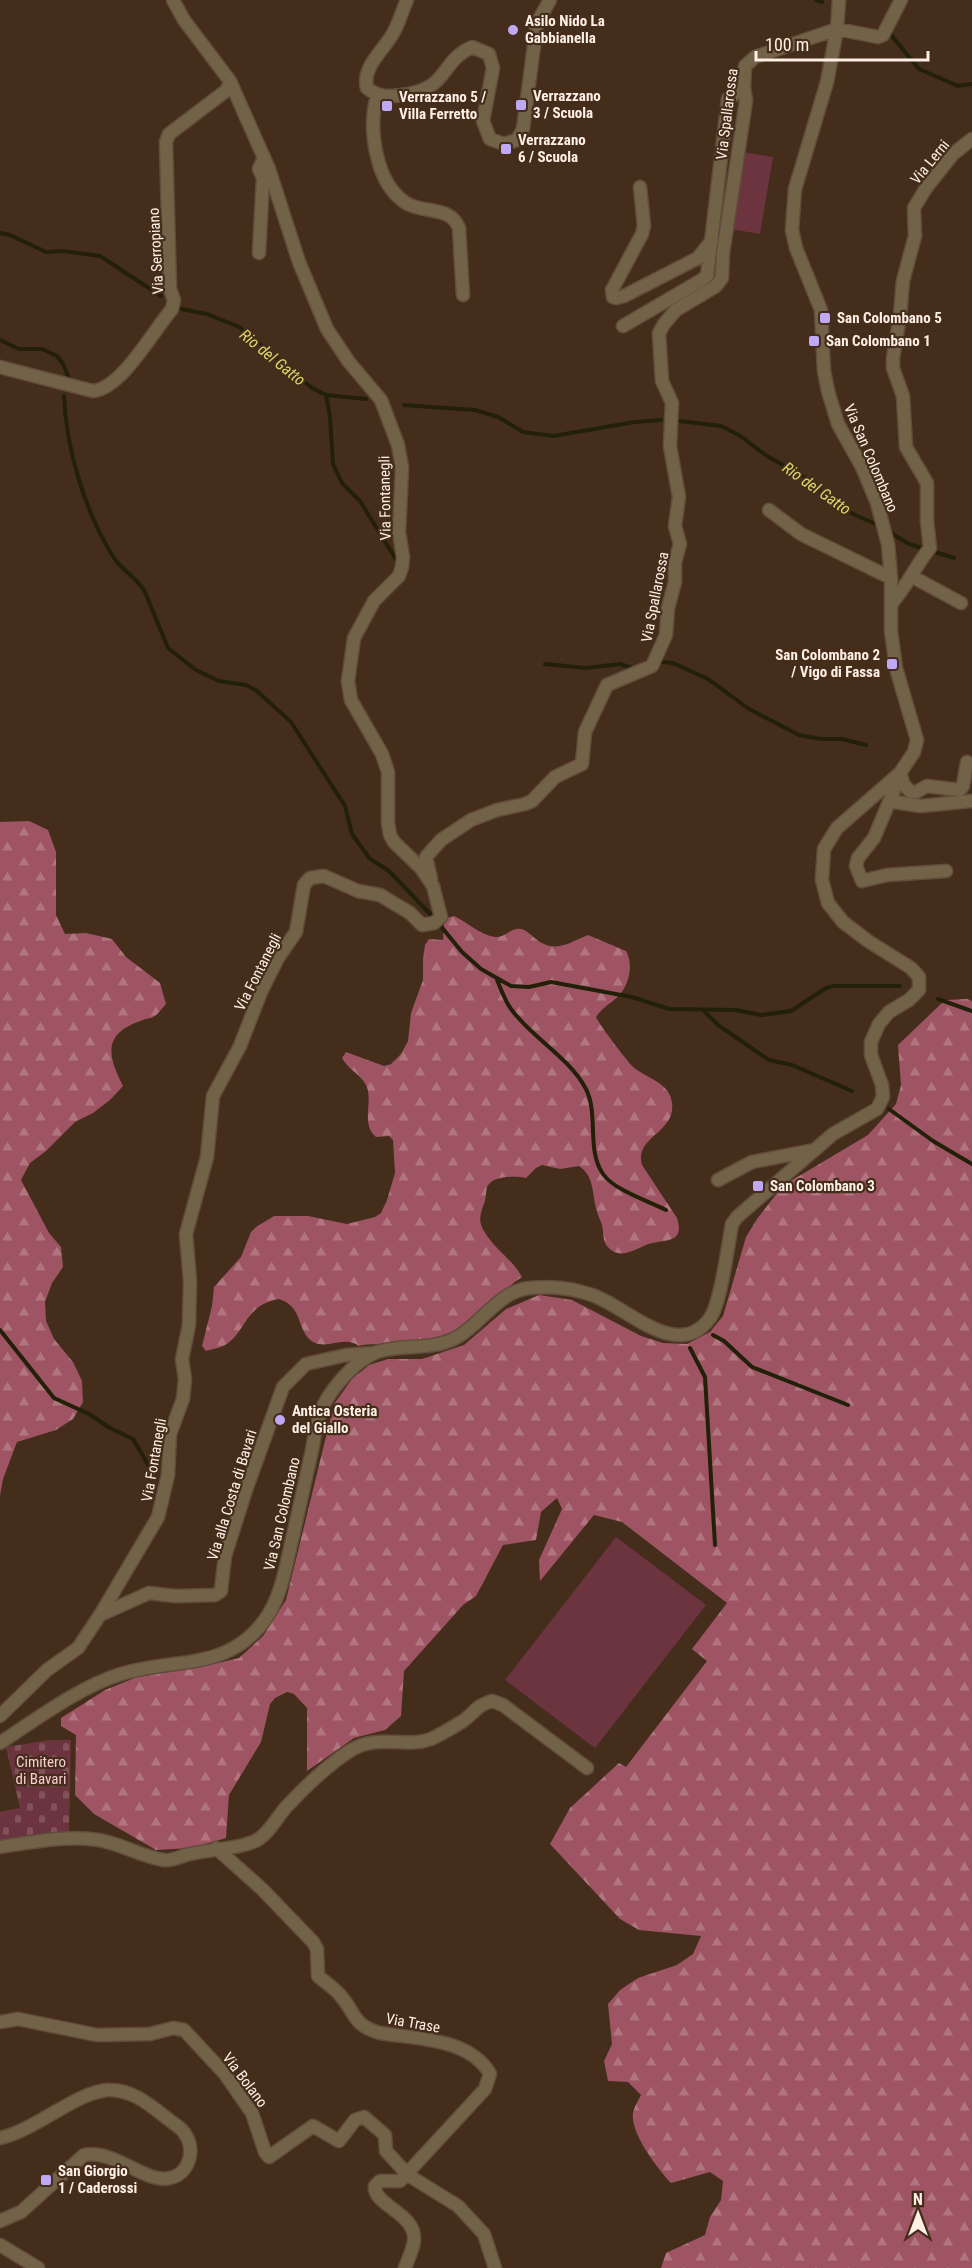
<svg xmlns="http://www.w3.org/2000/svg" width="972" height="2268" font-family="'Roboto Condensed',sans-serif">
<defs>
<pattern id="forest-firs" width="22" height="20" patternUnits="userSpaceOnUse" patternTransform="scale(1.5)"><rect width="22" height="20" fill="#9e5462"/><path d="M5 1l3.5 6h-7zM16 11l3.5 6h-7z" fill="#b17580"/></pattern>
<pattern id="cemetery-stones" width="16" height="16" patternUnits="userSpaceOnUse" patternTransform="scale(1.5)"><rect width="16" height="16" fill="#6c343f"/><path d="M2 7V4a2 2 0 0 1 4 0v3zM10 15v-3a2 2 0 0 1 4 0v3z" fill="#82525b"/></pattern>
</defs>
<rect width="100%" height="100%" fill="#442d1b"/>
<path fill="url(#forest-firs)" d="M29 821 48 830 56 852V915L65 934 86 933 112 939 126 957 160 983 166 1004C162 1008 158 1015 153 1017 152 1018 144 1019 143 1020 104 1033 106 1053 123 1086L110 1100 93 1113 75 1122 46 1151 30 1163 21 1180 49 1233 61 1247 63 1267 52 1283 45 1302 46 1321 54 1339 73 1362 82 1381 83 1402 73 1419 56 1430 17 1442 3 1479 0 1496V822Z
M454 916C467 922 480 935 495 937 505 938 511 927 521 929 526 930 532 936 536 939 555 954 568 943 588 935L626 951C633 963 630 982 621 993 614 1002 603 1006 596 1017 600 1026 625 1058 632 1066 645 1078 670 1082 672 1103 676 1133 634 1136 642 1165L677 1218C686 1246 661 1238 646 1245 634 1250 619 1260 608 1247 602 1241 604 1233 602 1225 600 1219 597 1214 596 1208 592 1192 594 1176 579 1166L560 1169 542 1165 536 1168 526 1178C516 1176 493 1175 487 1187 486 1191 486 1196 485 1201 481 1212 477 1220 484 1231 494 1249 513 1260 522 1277 497 1293 481 1318 454 1331 436 1339 414 1343 395 1344 383 1345 370 1343 359 1346 344 1335 328 1350 313 1342 296 1331 304 1307 279 1299 244 1305 246 1333 225 1345 220 1348 212 1349 206 1351L202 1346 212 1306 214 1287 241 1257 251 1232 256 1227 274 1216H308L347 1224 375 1217 381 1213 387 1200 395 1173 393 1140 389 1136 376 1137C362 1125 371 1107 368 1091 365 1076 349 1071 342 1058L346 1052 384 1066 391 1064 401 1054 408 1041 411 1013 423 980V959L425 945 429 939 443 940 444 924 447 918Z
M967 999 972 1001V2268H661L666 2253 705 2235 710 2217 721 2200 723 2181 710 2172 671 2183C658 2169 630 2133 633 2113 634 2107 638 2101 641 2095L628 2082 608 2081 604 2061 612 2044 608 2004 620 1990 638 1978 677 1965 693 1954 701 1936 639 1930 620 1919 550 1844 570 1808 619 1763 626 1767 707 1661 692 1649 727 1603 622 1522 594 1515 540 1581 539 1560 562 1509 557 1498 541 1512 536 1540 503 1545 476 1596 463 1605 404 1671 401 1716 385 1730 354 1738 307 1771V1708L294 1694 287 1692 275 1698 270 1704 261 1742 229 1795 226 1838 192 1848 156 1850 94 1814 75 1795 76 1735 61 1726V1718L105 1690 137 1677 201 1667 239 1658 263 1636 286 1600 334 1404 352 1379 369 1365 388 1359H422L464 1345 506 1309 539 1295 572 1300 641 1336 663 1343 687 1344 710 1332 723 1316 746 1237 757 1219 781 1188 789 1182 868 1135 896 1104 901 1085 898 1045 945 1000Z"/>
<path fill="url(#cemetery-stones)" d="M50 1740H71L69 1834 0 1845V1812L20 1808 6 1747Z"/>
<path fill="#6c343f" d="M742 152 773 157 760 234 730 229Z
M616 1537 706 1605 595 1748 505 1680Z"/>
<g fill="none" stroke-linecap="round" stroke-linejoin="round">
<path stroke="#222008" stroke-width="4" d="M816 0 822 2
M891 35 919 69 958 86 972 84
M0 233 10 235 46 252 63 251 100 256 161 296
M181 309 207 314 239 327 312 388 326 395 366 399
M0 340 19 349H42L57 356 63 364 69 378
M326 395 330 417 333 464 342 483 360 501 397 561
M64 396C66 448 85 513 114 558 123 571 137 578 145 592L168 648 196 670 219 681 246 685 257 691 291 722 345 806 352 834 370 859 389 871 434 918
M404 405 475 410 498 417 523 432 553 436 635 422 661 420
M680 421 721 426 739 435 767 456 808 479 835 503 851 513 880 526
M889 532 909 544 925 549
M932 551 954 558
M663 662 673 663 708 679 749 709 799 735 821 739H842L866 745
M545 664 586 668 620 664 632 668
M439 924 462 952 481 969 511 986 529 987 551 982 632 997 669 1009 736 1010 761 1015 791 1011 826 988 834 986H900
M497 980C501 989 505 1001 511 1009 532 1038 569 1057 586 1089 599 1115 586 1149 603 1174 614 1190 648 1201 666 1210
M938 999 972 1011
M704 1011 718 1025 769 1060 792 1065 852 1091
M889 1109 933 1141 972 1164
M0 1330 54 1398 89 1414 110 1428 133 1439 149 1466
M713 1335 724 1341 752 1367 848 1405
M690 1348 705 1377 715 1545"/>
<g stroke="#624c3b" stroke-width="15">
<path id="minor" d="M407 0C402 11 399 24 392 35 382 52 362 67 367 88 378 97 388 97 402 95 450 89 439 62 472 47L489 54 493 68 483 121 490 139 504 144 517 140 523 129 537 23 550 0
M377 96C368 128 375 183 406 203 423 214 450 205 459 228L463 295
M640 187 644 226 642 234 612 290 613 297 616 298 624 296 698 258 712 240
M259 253 263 178 259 169 264 157
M623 326 700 281 707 276 728 99 744 87
M0 367 93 391C122 388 153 331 172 309L174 300 170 289 166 142 169 134 227 90 230 81
M769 510 801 534 891 578
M911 576 961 603
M891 604C907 587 915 566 930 548L927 521V483L906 447 903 396 893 368V358L900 316 903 281 915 236 914 208 926 188 953 154 972 139
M900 773 904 785 911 792H916L927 786 960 790 963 786 967 762
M895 779V788L874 838 858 858 856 866 862 881 887 875 946 871
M891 795 894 802 921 806 972 801
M431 879 426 857 441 840 471 820 497 810 525 804 532 801 555 777 582 764 585 732 607 685 652 666 666 635 668 608 675 582V562L680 544 675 526 679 497 670 446 672 403 662 381 659 333 664 324 676 310 716 286 722 278 723 253 746 101 744 87 745 66 755 57 837 29 878 37 883 35 901 0
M718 1180 752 1162 814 1150
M100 1615 149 1593 175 1596 215 1595 221 1591 225 1556 246 1490 283 1387 306 1364 346 1355 375 1353
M0 1716 47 1670 78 1648 100 1615 158 1517 168 1475 170 1434 183 1399 185 1379 182 1359 189 1325 190 1281 186 1234 207 1157 213 1096 240 1046 261 992 278 958 296 932 304 885 310 878 324 876 358 891 380 895 410 913 422 925 434 923 441 917 433 886 421 868 394 842 390 835 388 823V772L382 754 351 700 348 681 354 638 374 601 399 576 402 567 403 557 399 532 402 467 398 445 381 400 349 362 327 329 299 262 269 169 230 81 184 20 173 0
M0 1743C35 1720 81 1686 121 1674 176 1657 232 1672 268 1615 281 1595 286 1567 291 1544 298 1515 304 1485 311 1455 314 1442 315 1427 320 1414 327 1392 355 1360 377 1352 404 1343 433 1352 459 1336 482 1322 500 1291 529 1288 549 1286 573 1288 592 1295 626 1306 678 1363 710 1318 721 1303 728 1245 732 1224L737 1217 833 1134 877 1109 883 1097 882 1085 871 1055V1042L879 1024 889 1012 909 1000 919 990V977L911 968 868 941 843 922 828 903 822 880 824 849 837 828 900 773 914 752 917 740 896 668 891 631V578L888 544 877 503 862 467 838 424 828 391 824 371 821 310 796 248 792 230 795 189 827 82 837 29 839 0
M0 1847C32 1842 67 1835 99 1840 122 1844 142 1857 164 1860 172 1861 179 1857 186 1855 208 1849 233 1850 253 1842 268 1837 278 1814 290 1803 307 1785 327 1766 348 1752 378 1732 404 1749 431 1739 442 1734 453 1727 463 1721 475 1712 477 1705 492 1701L503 1705 587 1768
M216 1848 262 1889 313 1942 317 1949 318 1976C325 1982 334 1988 340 1995 356 2013 352 2025 380 2033 416 2039 470 2038 490 2074L485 2089 400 2181H380L375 2186C373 2206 417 2213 414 2241 413 2250 408 2259 405 2268
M0 2022 18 2019 97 2035 150 2034 173 2028 184 2030 225 2074 252 2113 265 2152 269 2157 313 2126 339 2141 355 2120 364 2117 385 2135 386 2151 408 2175 458 2206 484 2234 495 2268
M0 2138C36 2130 76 2092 108 2090 132 2089 150 2105 168 2119 174 2124 182 2128 185 2134 196 2150 189 2174 170 2178 145 2184 115 2149 84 2155L21 2212 0 2221
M0 2245 38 2268"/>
</g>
<use href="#minor" stroke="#726348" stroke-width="12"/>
</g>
<g fill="#bfa9f4" stroke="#442d1b" stroke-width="2">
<circle cx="513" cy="30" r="6"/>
<rect x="515" y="99" width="12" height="12" rx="3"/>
<rect x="381" y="100" width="12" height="12" rx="3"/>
<rect x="500" y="143" width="12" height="12" rx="3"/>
<rect x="819" y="312" width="12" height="12" rx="3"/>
<rect x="808" y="335" width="12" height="12" rx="3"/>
<rect x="886" y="658" width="12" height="12" rx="3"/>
<rect x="752" y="1180" width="12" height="12" rx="3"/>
<circle cx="280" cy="1420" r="6"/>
<rect x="40" y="2174" width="12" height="12" rx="3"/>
</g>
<g text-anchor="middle" stroke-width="4.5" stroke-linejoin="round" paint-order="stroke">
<g font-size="15" font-weight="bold" fill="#ffefe4" stroke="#442d1b" text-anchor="start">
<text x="525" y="26">Asilo Nido La<tspan x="525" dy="17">Gabbianella</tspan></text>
<text x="533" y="101">Verrazzano<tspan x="533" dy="17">3 / Scuola</tspan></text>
<text x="399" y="102">Verrazzano 5 /<tspan x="399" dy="17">Villa Ferretto</tspan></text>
<text x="518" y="145">Verrazzano<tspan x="518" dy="17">6 / Scuola</tspan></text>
<text x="837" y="323">San Colombano 5</text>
<text x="826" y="346">San Colombano 1</text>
<text x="880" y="660" text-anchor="end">San Colombano 2<tspan x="880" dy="17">/ Vigo di Fassa</tspan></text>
<text x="770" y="1191">San Colombano 3</text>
<text x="292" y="1416">Antica Osteria<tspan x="292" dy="17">del Giallo</tspan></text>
<text x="58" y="2176">San Giorgio<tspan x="58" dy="17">1 / Caderossi</tspan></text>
</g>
<g font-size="15" fill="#ffefe4" stroke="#442d1b">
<text transform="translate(727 114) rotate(-83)" y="5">Via Spallarossa</text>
<text transform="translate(930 162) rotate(-51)" y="5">Via Lerni</text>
<text transform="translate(156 251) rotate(-93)" y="5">Via Serropiano</text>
<text transform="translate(871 458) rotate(67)" y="5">Via San Colombano</text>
<text transform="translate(385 498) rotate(-91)" y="5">Via Fontanegli</text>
<text transform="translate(655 597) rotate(-79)" y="5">Via Spallarossa</text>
<text transform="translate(258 972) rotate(-63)" y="5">Via Fontanegli</text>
<text transform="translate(154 1460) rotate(-80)" y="5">Via Fontanegli</text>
<text transform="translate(232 1495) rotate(-73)" y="5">Via alla Costa di Bavari</text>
<text transform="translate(282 1514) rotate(-77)" y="5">Via San Colombano</text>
<text transform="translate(413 2023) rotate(10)" y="5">Via Trase</text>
<text transform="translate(245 2080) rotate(53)" y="5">Via Bolano</text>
</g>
<g font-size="15" fill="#facdd3" stroke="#442d1b">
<text x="41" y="1767">Cimitero<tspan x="41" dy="17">di Bavari</tspan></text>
</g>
<g font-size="16" font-style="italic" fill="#ded76c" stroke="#442d1b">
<text transform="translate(273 357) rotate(39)" y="6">Rio del Gatto</text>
<text transform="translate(817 488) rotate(35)" y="6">Rio del Gatto</text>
</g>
</g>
<g transform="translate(918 2214)" stroke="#442d1b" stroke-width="4.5" paint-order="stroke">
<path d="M0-4.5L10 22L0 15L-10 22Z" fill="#ffefe4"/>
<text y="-9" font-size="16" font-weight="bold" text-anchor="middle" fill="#ffefe4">N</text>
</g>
<path d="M756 51v9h172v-9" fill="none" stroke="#ffefe4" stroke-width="3"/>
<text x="765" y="51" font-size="18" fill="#ffefe4" stroke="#442d1b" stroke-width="4.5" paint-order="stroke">100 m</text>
</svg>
